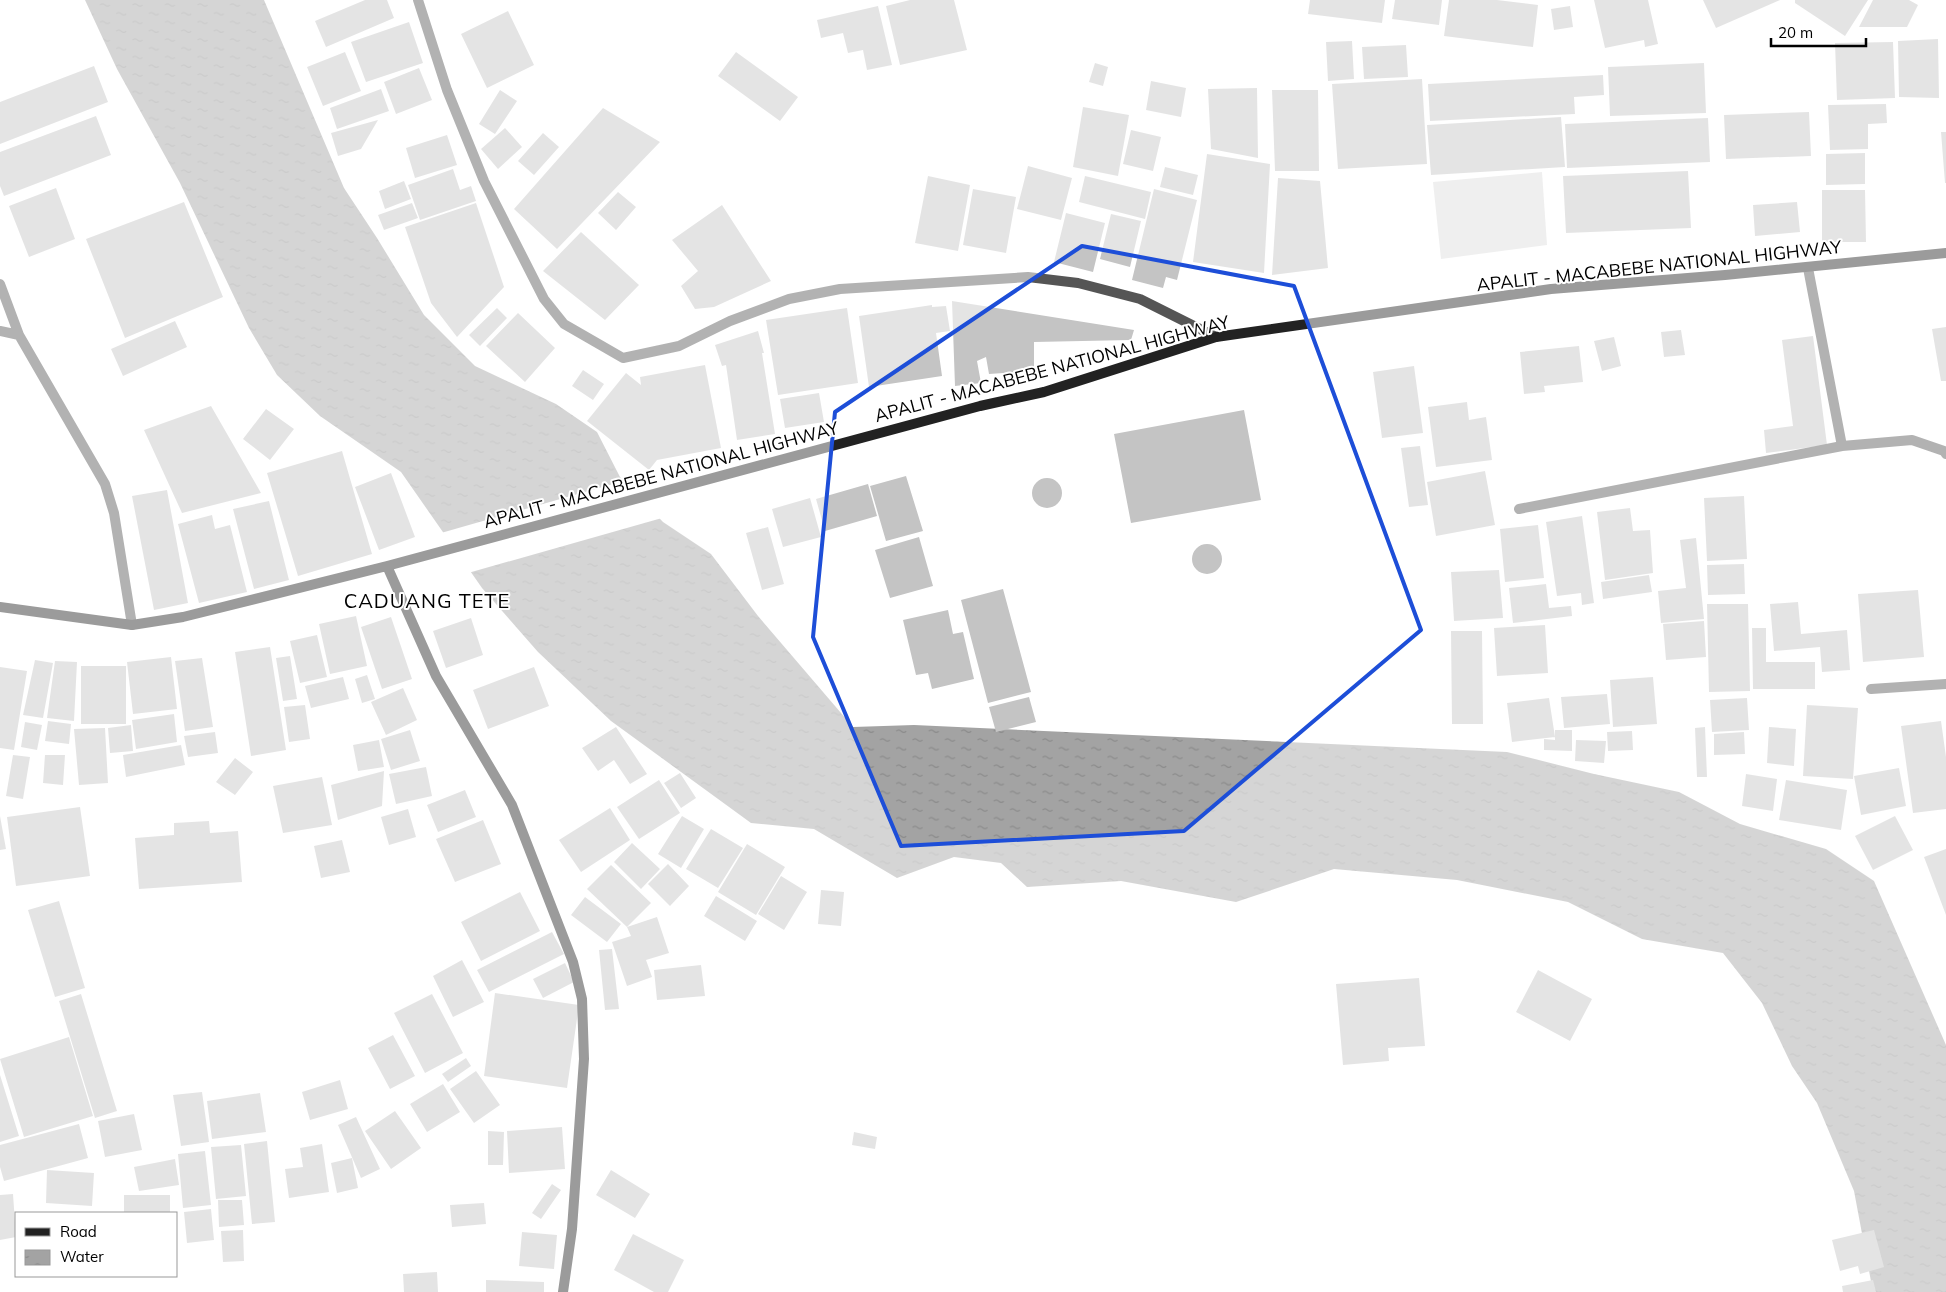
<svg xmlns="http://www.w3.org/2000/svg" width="1946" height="1292" font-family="Mulish,sans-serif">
<defs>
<pattern id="water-ripples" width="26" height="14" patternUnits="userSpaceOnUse" patternTransform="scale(1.25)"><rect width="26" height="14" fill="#a3a3a3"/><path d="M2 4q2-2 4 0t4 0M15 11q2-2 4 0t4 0" fill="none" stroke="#8b8b8b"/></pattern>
</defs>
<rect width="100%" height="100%" fill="#fff"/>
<path fill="#dcdcdc" d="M1542 172 1547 245 1441 259 1433 182Z"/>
<path fill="url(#water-ripples)" d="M85 0H264L344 188 377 238 424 315 475 366 556 404 597 432 620 477 663 522 711 554 758 616 853 727 914 725 1507 752 1594 774 1679 792 1740 824 1826 849 1874 881 1946 1045V1292H1873L1854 1191 1817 1103 1792 1066 1762 1003 1723 953 1642 939 1568 902 1457 880 1334 869 1236 902 1121 881 1027 887 1001 863 954 857 897 878 814 829 751 823 611 721 538 652 482 588 401 472 320 416 277 375 249 328 180 183 117 69Z"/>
<path fill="#fff" d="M627 480 662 518 468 573 442 536 441 533Z"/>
<path fill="#c4c4c4" d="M365 0H387L394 18 326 47 315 21Z
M910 0H954L967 50 900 65 886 6Z
M1310 0H1385L1382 23 1308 14Z
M1395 0H1442L1439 25 1392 19Z
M1449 0H1497L1538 5 1533 47 1444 36Z
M1594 0H1648L1658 44 1645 47 1644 40 1605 48Z
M1703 0H1780L1716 28Z
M1795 0H1868L1845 36 1795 3Z
M1873 0H1909L1918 5 1907 27H1859Z
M878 6 892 65 867 70 863 50 848 53 843 33 821 38 817 20Z
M1570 6 1573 27 1554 30 1551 9Z
M508 11 534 65 487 88 461 34Z
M409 22 423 63 366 82 351 42Z
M1938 39 1939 98 1899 97 1898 41Z
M1352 41 1354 79 1328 81 1326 42Z
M1893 42 1895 98 1837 100 1835 43Z
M1406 45 1408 77 1364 79 1362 47Z
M345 52 361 91 323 106 307 67Z
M736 52 798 97 780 121 718 76Z
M1095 63 1108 67 1103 86 1089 82Z
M1704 63 1706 113 1610 116 1608 67Z
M94 66 108 102 0 144V102Z
M419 68 432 100 396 114 384 82Z
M1603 75 1604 95 1574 97 1575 114 1430 121 1428 84Z
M1422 79 1427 164 1338 169 1332 84Z
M1151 81 1186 88 1181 117 1146 110Z
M1257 88 1258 158 1211 149 1208 89Z
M381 89 389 111 337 129 330 108Z
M500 90 517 101 495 134 479 124Z
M1272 90H1318L1319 171H1275Z
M1886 104 1887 123 1868 124V149L1830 150 1828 105Z
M1083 107 1129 115 1118 176 1073 167Z
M603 108 660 142 557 249 514 209Z
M1809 112 1811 156 1726 159 1724 115Z
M96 116 111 155 4 196 0 186V152Z
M1561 117 1565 167 1431 175 1427 125Z
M1708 118 1710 162 1567 168 1565 124Z
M378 120 361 149 338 156 331 133Z
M505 128 522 147 498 169 481 149Z
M1131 130 1161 137 1153 171 1123 164Z
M1941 132H1946V183H1945Z
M543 133 559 147 534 175 518 161Z
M447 135 457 165 415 178 406 148Z
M1865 153V184L1826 185V154Z
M1207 154 1270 164 1264 273 1193 262Z
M1028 166 1072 178 1061 220 1017 209Z
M1165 167 1198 175 1193 195 1160 187Z
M453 169 460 190 471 186 476 201 420 220 408 185Z
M1688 171 1691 228 1566 233 1563 176Z
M928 176 970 185 958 251 915 243Z
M1085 176 1151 192 1145 219 1079 202Z
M1278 178 1320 181 1328 268 1272 275Z
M404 181 411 199 385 209 379 191Z
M56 188 75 239 29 257 9 206Z
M973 189 1016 197 1006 253 963 245Z
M1154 189 1197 200 1177 280 1166 277 1163 288 1132 280Z
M1822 190H1865L1866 242H1822Z
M618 192 636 207 616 230 598 213Z
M184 202 223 297 125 338 86 239Z
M1797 202 1800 232 1755 236 1753 205Z
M412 203 418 218 384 230 378 215Z
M476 203 504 287 457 337 431 303 405 227Z
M722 205 771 281 714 307 695 309 681 286 698 271 672 240Z
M1066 213 1105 223 1093 272 1054 262Z
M1111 214 1141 221 1130 267 1100 259Z
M581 232 639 285 605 320 543 271Z
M952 301 1134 330 1131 340 1034 342V371L989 374 986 357 977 361 981 383 955 386Z
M932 305V307L946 306 950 331 936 333 942 376 869 387 859 316Z
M497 308 507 318 480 346 469 335Z
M847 308 858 383 778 395 766 320Z
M518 313 555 348 525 382 486 346Z
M175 321 187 347 123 376 111 349Z
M1946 327V381H1941L1932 329Z
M1681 330 1685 355 1664 357 1661 332Z
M758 331 764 353H762L775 434 737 440 726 365 722 366 715 345Z
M1813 336 1827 445 1766 453 1764 430 1793 426 1782 340Z
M1614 337 1621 366 1602 371 1594 341Z
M1579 346 1583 382 1544 386 1545 392 1524 394 1520 352Z
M705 365 721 448 657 460 649 470 587 421 626 373 641 385 640 377Z
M1414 366 1423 433 1382 438 1373 372Z
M583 370 604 384 593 400 572 386Z
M819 393 824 422 785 428 780 399Z
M1467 402 1469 420 1486 417 1492 460 1436 467 1428 407Z
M211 406 261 493 182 513 144 430Z
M266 409 294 429 270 460 243 439Z
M1244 410 1261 500 1131 523 1114 434Z
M1420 446 1428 505 1409 507 1401 448Z
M342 451 372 554 298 576 267 473Z
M1485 471 1495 525 1436 536 1427 482Z
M391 473 415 537 379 550 355 487Z
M906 476 923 531 886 541 870 486Z
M1032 493a15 15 0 1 1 30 0a15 15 0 1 1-30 0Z
M868 484 877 516 825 531 816 499Z
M167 490 188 603 154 610 132 496Z
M1744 496 1747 559 1707 561 1704 498Z
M810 498 821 537 783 547 772 509Z
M269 501 289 580 254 589 233 509Z
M1630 508 1633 531 1650 530 1653 573 1605 580 1597 512Z
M212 515 215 529 230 525 247 592 199 603 178 524Z
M1582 516 1594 603 1582 605 1581 593 1557 596 1546 522Z
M1538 525 1544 578 1505 582 1500 529Z
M768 527 784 584 762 590 746 533Z
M919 537 933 586 890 598 875 550Z
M1696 538 1704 619 1661 623 1658 591 1686 588 1680 540Z
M1192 559a15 15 0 1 1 30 0a15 15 0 1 1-30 0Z
M1744 564 1745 594 1708 595 1707 565Z
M1499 570 1503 618 1454 621 1451 572Z
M1649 575 1652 592 1603 599 1601 582Z
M1546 584 1549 608 1571 606 1572 616 1513 623 1509 588Z
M1003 589 1031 692 988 703 961 600Z
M1918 590 1924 657 1863 662 1858 594Z
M1798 602 1801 634 1847 630 1850 670 1822 672 1820 647 1774 651 1770 604Z
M1707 604H1748L1750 691 1709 692Z
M948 610 953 634 963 632 974 679 932 689 928 673 916 675 903 620Z
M356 616 367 666 330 674 319 624Z
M391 617 412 679 382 689 361 627Z
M471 618 483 655 446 668 433 631Z
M1704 621 1706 657 1666 660 1663 624Z
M1545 625 1548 673 1497 676 1494 628Z
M1752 628H1766V662H1815V689H1753Z
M1451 631H1482L1483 724H1452Z
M317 635 327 677 300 683 290 641Z
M270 647 286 750 251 756 235 652Z
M290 656 297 699 283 701 276 658Z
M171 657 177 709 133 714 127 662Z
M202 658 213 727 185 731 175 661Z
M35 660 53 663 43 718 23 715Z
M55 661 77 662 74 721 47 718Z
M81 666H126V724H81Z
M0 667 27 671 14 750 0 748Z
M534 667 549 706 488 729 473 690Z
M367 675 375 699 362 703 355 679Z
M343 677 349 699 311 708 305 686Z
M1653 677 1657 724 1613 727 1610 680Z
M403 688 417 720 386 735 371 702Z
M1607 694 1610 724 1564 728 1561 697Z
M1029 697 1036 722 996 732 989 707Z
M1549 698 1555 737 1512 742 1507 703Z
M1747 698 1749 730 1712 732 1710 700Z
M305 705 310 739 289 742 284 707Z
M1807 705 1858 708 1853 779 1803 776Z
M174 714 177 742 136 749 132 720Z
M48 721 71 724 69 744 45 741Z
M1941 721 1946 757V809L1913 813 1901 726Z
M25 722 42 725 37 750 21 747Z
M131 725 133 751 110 753 108 728Z
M616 727 647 774 630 784 614 760 598 771 582 748Z
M1705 727 1707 777H1697L1695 728Z
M1769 727 1796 729 1794 766 1767 763Z
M105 728 108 783 79 785 74 729Z
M410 730 420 761 391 770 381 739Z
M1555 730H1572V751L1544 750V739L1555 740Z
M1632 731 1633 750 1608 751 1607 732Z
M215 732 218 753 188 757 184 736Z
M1744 732 1745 754 1714 755V734Z
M379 740 384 767 358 771 353 745Z
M1576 740 1606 741 1604 763 1575 761Z
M181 745 185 765 126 777 123 755Z
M13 755 30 757 23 799 6 796Z
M45 755H65L63 785 43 783Z
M235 758 253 772 235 795 216 782Z
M426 767 432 796 396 804 389 774Z
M1899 768 1906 806 1861 815 1854 776Z
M384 771 382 806 338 820 331 785Z
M680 773 696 798 681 808 664 783Z
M1746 774 1777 779 1773 811 1742 806Z
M322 777 332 825 283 833 273 786Z
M659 780 680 813 639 839 617 807Z
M1786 780 1847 790 1841 830 1779 820Z
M465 790 476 817 438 832 427 805Z
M80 807 90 876 16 886 7 817Z
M610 808 630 840 581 872 559 840Z
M408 809 416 837 389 845 381 817Z
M0 816 6 849 0 850Z
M682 816 704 829 681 868 658 854Z
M1895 816 1913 850 1873 870 1855 836Z
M483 820 501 864 455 882 436 839Z
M209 821 210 833 238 831 242 882 139 889 135 838 174 835V823Z
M711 829 743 848 718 888 686 869Z
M342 840 350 872 321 878 314 846Z
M632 843 660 869 641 889 614 862Z
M747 844 785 867 756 915 718 892Z
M1946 849V915L1924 857Z
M668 864 689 886 670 906 648 884Z
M611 865 651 903 627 927 587 889Z
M781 876 807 892 784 930 758 914Z
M821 890 844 892 841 926 818 924Z
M520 892 540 931 481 961 461 922Z
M716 896 757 921 745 941 704 916Z
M585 897 621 924 607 942 571 915Z
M59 901 85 988 55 997 28 910Z
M657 917 669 953 646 960 652 977 627 986 612 942 631 936 627 927Z
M552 932 564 954 489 992 477 970Z
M612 949 619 1009 605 1010 599 950Z
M462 960 484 1002 453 1017 433 976Z
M565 963 574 982 543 998 533 979Z
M701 965 705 996 657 1000 654 970Z
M1538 970 1592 999 1570 1041 1516 1012Z
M1419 978 1425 1046 1388 1048 1389 1061 1343 1065 1336 984Z
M495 993 579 1005 567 1088 484 1076Z
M81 994 117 1111 95 1118 59 1001Z
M432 994 463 1053 425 1073 394 1013Z
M393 1035 415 1076 390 1089 368 1048Z
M69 1037 93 1116 24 1137 0 1059Z
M466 1058 471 1066 448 1082 442 1074Z
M476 1071 500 1105 474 1123 450 1089Z
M0 1075 19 1136 0 1142Z
M340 1080 348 1109 310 1120 302 1092Z
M443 1084 460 1112 427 1132 410 1104Z
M202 1092 209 1142 181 1146 173 1095Z
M260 1093 266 1132 212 1139 207 1101Z
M395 1111 421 1148 391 1169 365 1131Z
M134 1114 142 1150 105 1157 98 1121Z
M356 1117 380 1169 361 1178 338 1125Z
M79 1124 88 1158 4 1181 0 1167V1145Z
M562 1127 565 1169 509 1173 507 1131Z
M488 1131 504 1132 503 1165H488Z
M854 1132 877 1137 875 1149 852 1145Z
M267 1141 275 1222 252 1224 244 1144Z
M322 1144 329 1192 289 1198 285 1169 303 1167 300 1148Z
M241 1145 246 1196 216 1199 211 1147Z
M205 1151 211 1205 183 1208 178 1154Z
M352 1158 358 1188 337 1193 331 1163Z
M175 1159 179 1185 139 1191 134 1167Z
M47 1170 94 1173 92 1206 46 1203Z
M611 1170 650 1194 635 1218 596 1195Z
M552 1184 561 1190 541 1219 532 1213Z
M13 1194 16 1237 0 1240V1195Z
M124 1195H170V1213H124Z
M218 1200H242L244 1225 219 1227Z
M484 1203 486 1224 452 1227 450 1205Z
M211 1209 214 1240 187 1243 184 1212Z
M243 1230 244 1261 223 1262 221 1231Z
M1874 1230 1884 1267 1860 1274 1858 1266 1840 1271 1832 1240Z
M522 1232 557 1235 554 1269 519 1266Z
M633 1234 684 1260 668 1292H654L614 1270Z
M437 1272 438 1292H404L403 1274Z
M486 1280 544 1282V1292H486Z
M1873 1280 1876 1292H1843L1842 1286Z"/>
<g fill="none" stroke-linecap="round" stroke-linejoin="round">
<path stroke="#555" stroke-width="10" d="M418 0 447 90 484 181 544 299 564 324 623 358 679 346 730 321 789 299 840 289 1028 277 1078 283 1140 299 1216 337
M1808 268 1842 446
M0 284 19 335 105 484 114 513 132 625
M0 331 19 335
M1519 509 1842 446 1912 440 1944 451 1946 454
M1871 689 1946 684"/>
<path stroke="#222" stroke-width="10" d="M387 566 436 676 512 805 573 962 582 999 584 1059 572 1229 563 1292
M0 607 132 625 183 617 387 566 980 406 1044 392 1216 337 1551 289 1725 275 1946 253"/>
</g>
<path d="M0 0H1946V1292H0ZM1082 246 1294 286 1421 630 1184 831 901 846 813 637 835 412Z" fill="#fff" fill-opacity=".55" fill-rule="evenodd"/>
<path fill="none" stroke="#1d4ed8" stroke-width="4" stroke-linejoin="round" d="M1082 246 1294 286 1421 630 1184 831 901 846 813 637 835 412Z"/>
<g text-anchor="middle" stroke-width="4" stroke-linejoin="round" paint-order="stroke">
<g font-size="18" fill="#000" stroke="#fff">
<text transform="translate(1659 266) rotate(-6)" y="6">APALIT - MACABEBE NATIONAL HIGHWAY</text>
<text transform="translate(1052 369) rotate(-15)" y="6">APALIT - MACABEBE NATIONAL HIGHWAY</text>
<text transform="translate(661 475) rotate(-15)" y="6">APALIT - MACABEBE NATIONAL HIGHWAY</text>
</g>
<g font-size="20" letter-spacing="1" fill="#000" stroke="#fff">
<text x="427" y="608">CADUANG TETE</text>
</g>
</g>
<rect x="15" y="1212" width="162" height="65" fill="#ffffff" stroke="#999999"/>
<rect x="25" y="1228" width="25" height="8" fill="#222222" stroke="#999999"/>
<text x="60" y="1237" font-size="15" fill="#000000">Road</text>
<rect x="25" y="1250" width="25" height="15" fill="url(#water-ripples)" stroke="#999999"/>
<text x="60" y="1262" font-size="15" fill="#000000">Water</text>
<path d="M1771 38v8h95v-8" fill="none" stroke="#000000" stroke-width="2.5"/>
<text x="1778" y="38" font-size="15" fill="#000000" stroke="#ffffff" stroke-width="4" paint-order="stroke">20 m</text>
</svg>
